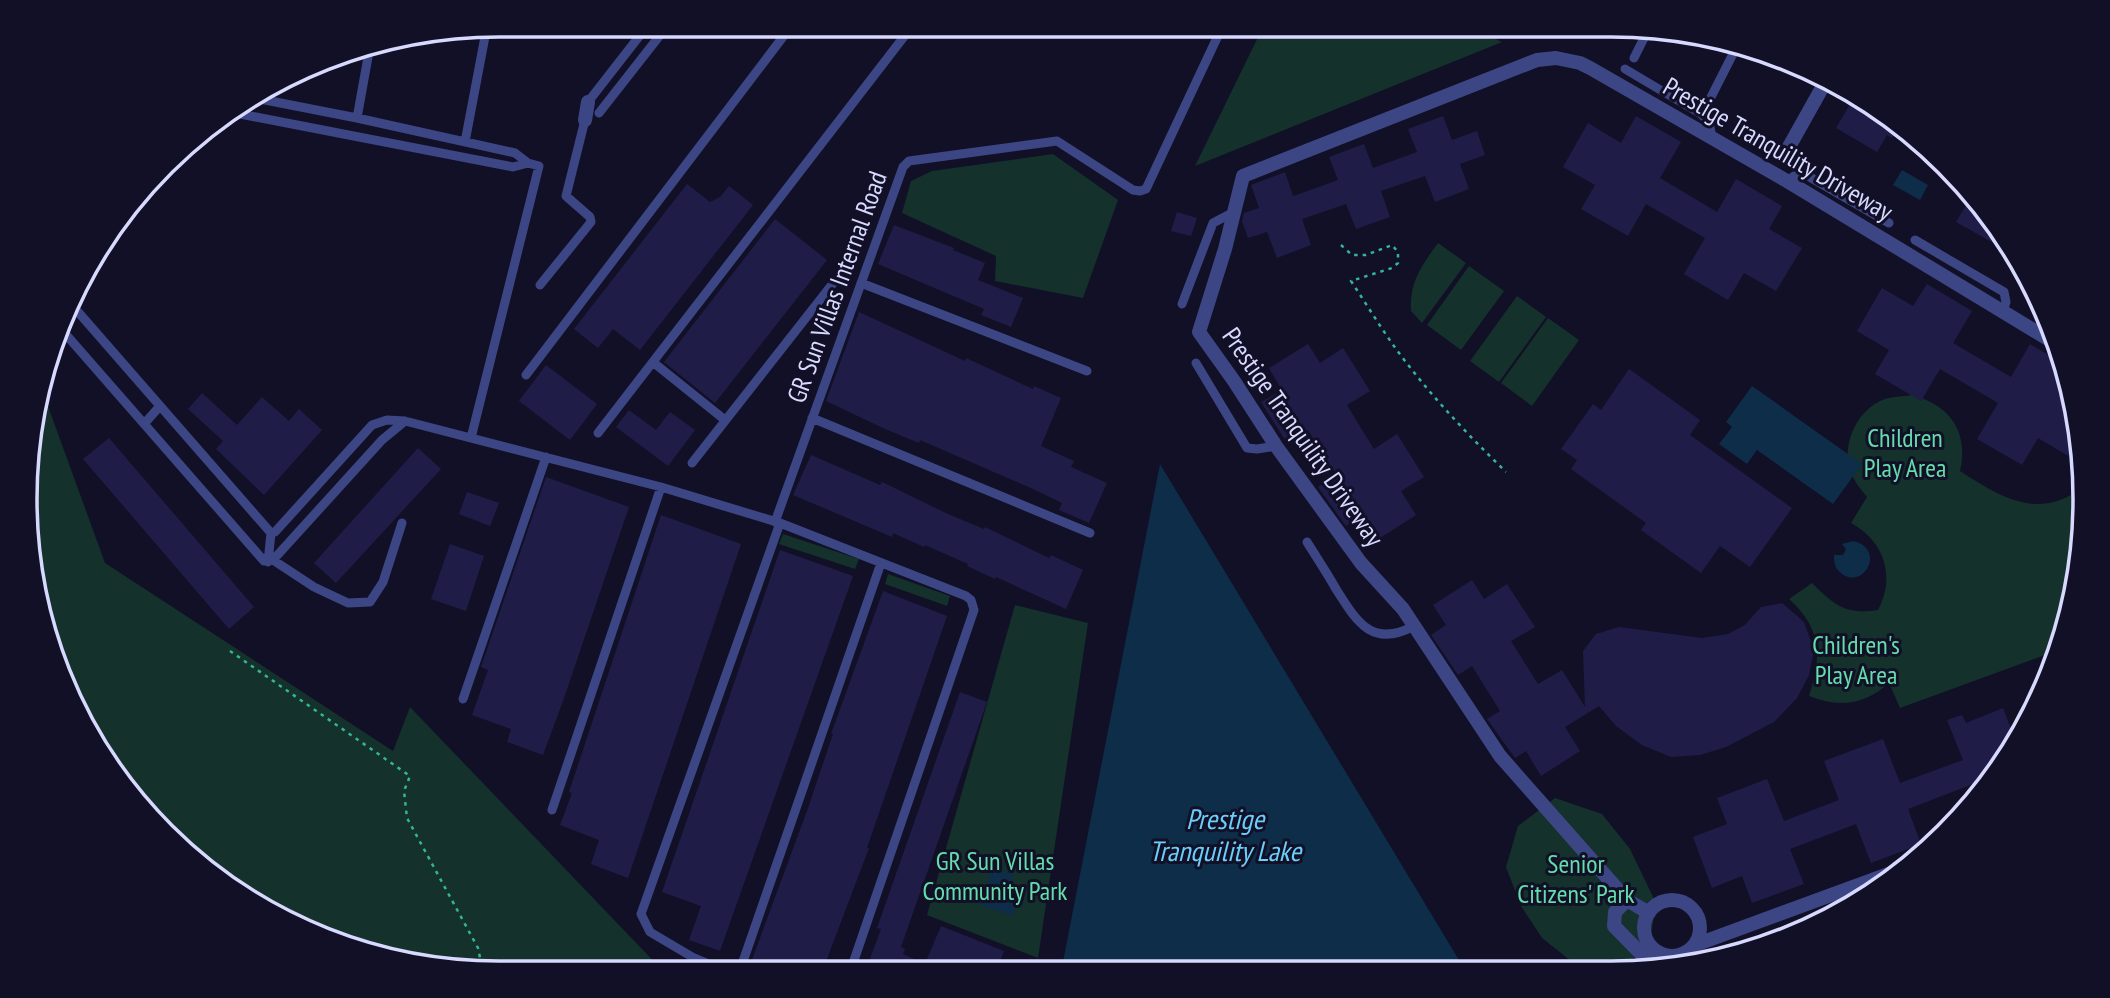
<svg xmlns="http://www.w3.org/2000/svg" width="2110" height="998" font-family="'PT Sans Narrow',sans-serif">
<rect width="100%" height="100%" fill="#111027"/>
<path fill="#14312b" d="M1264 25H1467L1502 42 1195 166Z
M1053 154 1118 200 1083 298 995 281 996 256 902 213 911 181 932 171Z
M1438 243 1466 263 1422 323 1411 311C1409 282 1422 265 1438 243Z
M1469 266 1504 291 1461 350 1427 325Z
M1517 296 1546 317 1499 382 1470 361Z
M1548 318 1579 340 1532 406 1501 383Z
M41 387 105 563 393 751 410 707 665 973H499L406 964 317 937 236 894 164 835 74 709 29 561 34 406Z
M1912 395C1950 405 1969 432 1960 471 2000 497 2040 522 2084 486L2085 499 2076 592 2059 650 1900 708 1889 683C1865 705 1839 708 1809 696 1822 656 1822 629 1789 599L1812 583C1834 605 1846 615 1878 610 1896 576 1884 541 1851 523L1867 497C1860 488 1853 480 1850 470 1842 444 1856 413 1880 401 1889 396 1902 397 1912 395Z
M783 534 859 559 855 569 779 544Z
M888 574 950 596 947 606 885 584Z
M1015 605 1088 623 1038 958 927 915Z
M1555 798 1602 814 1630 849 1656 903 1649 949 1613 970 1571 961 1542 938 1521 906 1506 867 1518 826Z"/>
<path fill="#0e2d48" d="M1902 170 1928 185 1920 200 1893 185Z
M1752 386 1862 464 1833 504 1757 450 1747 464 1719 444 1732 427 1726 422Z
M1160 464 1465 970 1061 972Z
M1853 541C1886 548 1865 590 1842 574 1835 569 1834 563 1834 555H1843L1846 549 1842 544Z
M992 867 1013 874 1004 899 1017 904 1013 916 980 905Z"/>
<path fill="#1f1d47" d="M1856 94 1875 105 1900 125 1892 138 1887 135 1877 152 1836 128Z
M1443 116 1452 140 1477 131 1485 155 1460 164 1469 189 1435 202 1425 176 1381 191 1390 217 1356 229 1346 204 1302 219 1311 245 1277 258 1267 232 1248 238 1242 221 1244 213 1259 208 1251 185 1285 172 1293 196 1319 187 1338 180 1329 157 1364 144 1373 168 1417 152 1408 129Z
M1636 116 1681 142 1660 178 1717 212 1736 179 1782 206 1769 229 1802 248 1776 291 1744 273 1728 300 1684 274 1705 238 1646 204 1628 236 1581 209 1595 185 1563 167 1588 123 1621 143Z
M687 184 710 202 720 197 729 186 753 205 640 350 613 329 598 348 574 329Z
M1972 195 2004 233 1997 245 1956 222Z
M1177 212 1197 218 1191 236 1171 231Z
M775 219 827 260 715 403 664 362Z
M894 225 954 248 953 250 985 263 978 280 1023 298 1011 327 981 315 984 309 878 264Z
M1927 284 1972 311 1953 343 2011 377 2030 344 2064 364 2069 383 2063 394 2075 401 2080 439 2070 457 2038 438 2022 465 1977 439 1998 403 1940 369 1921 401 1875 374 1889 350 1857 331 1882 288 1913 306Z
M859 312 965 361 966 358 1033 389 1034 386 1061 398 1041 446 1074 461 1071 467 1107 483 1089 523 1059 510 1062 503 1031 488 920 440 919 443 885 429 826 401Z
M1308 344 1320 363 1343 348 1370 391 1347 405 1362 430 1374 449 1397 434 1424 477 1401 491 1416 515 1377 540 1362 516 1346 526 1318 487 1336 475 1308 430 1287 443 1261 402 1282 390 1269 368Z
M546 365 597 404 570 440 519 401Z
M1629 369 1700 420 1690 435 1792 508 1750 567 1720 546 1701 573 1641 530 1646 523 1571 469 1577 460 1561 449 1593 404 1601 410Z
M202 393 237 425 262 397 289 421 299 409 322 430 264 495 216 449 223 441 188 409Z
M629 410 656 430 670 412 695 430 668 466 616 427Z
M109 438 254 607 229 629 83 459Z
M418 448 441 469 336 583 314 563Z
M811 455 880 485 882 482 948 514 984 529 985 527 1049 558 1051 555 1083 570 1066 609 996 577 995 579 967 566 968 564 925 545 924 547 893 533 892 537 793 495Z
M546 477 629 507 563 701 543 755 507 742 511 729 472 715 488 670 481 667Z
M467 492 499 503 490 526 459 514Z
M661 515 741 544 628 878 591 864 599 840 560 825 572 793 569 792Z
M450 544 484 556 466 611 431 599Z
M780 550 853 576 720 951 689 940 701 906 662 892Z
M1472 580 1484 599 1507 584 1535 627 1511 641 1538 684 1562 670 1585 707 1583 651 1596 634 1619 627 1702 638 1728 634 1745 625 1761 607 1782 603 1804 622 1814 650 1809 675 1797 698 1774 722 1726 747 1700 755 1671 757 1642 745 1616 726 1599 706 1565 727 1580 751 1541 776 1526 751 1515 758 1487 719 1500 711 1472 666 1458 675 1431 635 1446 625 1433 605Z
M883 591 947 616 867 848H869L822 972H770L750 965 807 811 833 734H831Z
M960 692 987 702 901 947 905 949 903 954 925 964 941 926 1004 951 996 972H865L881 929 877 928Z
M2003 708 2012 731 2023 727 1987 788 1978 797 1973 784 1908 809 1921 844 1871 863 1856 824 1790 849 1804 884 1752 903 1742 876 1712 888 1693 837 1727 824 1717 798 1767 779 1784 821 1839 800 1824 761 1883 739 1900 783 1963 760 1947 720 1962 715 1966 723Z"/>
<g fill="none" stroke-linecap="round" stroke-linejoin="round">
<path stroke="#34b598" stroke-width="2.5" stroke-dasharray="3.5 5" stroke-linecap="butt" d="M1341 245 1352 255H1366L1392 245 1398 252V263L1392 268 1351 281C1367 305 1382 330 1399 353 1431 396 1468 435 1506 472
M230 651 410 776 404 791 407 818 478 948 483 972"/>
<path stroke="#3d4684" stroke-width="9" d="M1634 58 1649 28
M1625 69 1701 114 1709 122 1712 138
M588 102 648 25
M1708 103 1738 44
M230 112 513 167 528 163 515 153 357 118 255 98
M599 113 668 25
M357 118 370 46
M465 142 487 26
M1787 181 1797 174 1808 176 1889 223
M1915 240 2004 292 2006 302 2003 311
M861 283 1087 371
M540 285 591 222 590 217 566 196 585 120
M1182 304 1213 223 1234 212
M72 305 271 533 275 532 372 425 387 420 405 421 661 487 780 523 966 596 971 600 974 610 850 972
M62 330 264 561 273 560 382 440 405 421
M654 363 725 420
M1196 363 1247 448 1257 449 1276 446
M526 375 792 25
M812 418 1090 533
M144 424 160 406
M598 433 913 25
M471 438 539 166 528 163
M692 463 834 282
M775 522 903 167 909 161 1057 141 1133 190 1140 191 1146 189 1223 25
M1307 542C1317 558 1327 573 1336 589 1356 620 1371 649 1414 626
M273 560 314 587 348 603 370 602 383 582 402 523
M268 562 271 533
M463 699 546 457
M552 810 661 487
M689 973 694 958
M730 973 694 958 650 932 641 914 780 523
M739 973 881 563"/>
<path stroke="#3d4684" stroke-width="14" d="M585 120 588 102
M1785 154 1827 79
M1627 900 1615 912 1614 926 1656 969
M1644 928a28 28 0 1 1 56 0a28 28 0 1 1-56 0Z
M1649 913 1627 900 1500 756 1403 609 1361 563 1276 446 1234 381 1199 332 1225 249 1243 176 1537 60 1556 58 1580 63 1590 68 1787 181 2058 345
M1695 945 1910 866"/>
</g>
<g text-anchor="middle" stroke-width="6" stroke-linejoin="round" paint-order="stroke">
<g font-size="26" fill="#d7d9fe" stroke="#111027">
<text transform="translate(1778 149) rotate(30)" y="9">Prestige Tranquility Driveway</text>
<text transform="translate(837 287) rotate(-70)" y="9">GR Sun Villas Internal Road</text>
<text transform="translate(1303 437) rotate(55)" y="9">Prestige Tranquility Driveway</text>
</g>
<g font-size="26" fill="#65dcab" stroke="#111027">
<text x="1905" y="447">Children<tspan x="1905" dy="30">Play Area</tspan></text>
<text x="1856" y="654">Children's<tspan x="1856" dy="30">Play Area</tspan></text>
<text x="995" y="870">GR Sun Villas<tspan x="995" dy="30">Community Park</tspan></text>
<text x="1576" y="873">Senior<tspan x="1576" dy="30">Citizens' Park</tspan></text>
</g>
<g font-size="28" font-style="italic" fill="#69cefa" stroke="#111027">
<text x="1225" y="829">Prestige<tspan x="1225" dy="32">Tranquility Lake</tspan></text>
</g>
</g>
<path d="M0 0H2110V998H0ZM499 37H1611A462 462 0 0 1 2073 499V499A462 462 0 0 1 1611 961H499A462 462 0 0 1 37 499V499A462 462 0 0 1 499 37Z" fill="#111027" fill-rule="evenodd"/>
<path fill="none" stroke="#d7d9fe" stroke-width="3.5" d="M499 37H1611A462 462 0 0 1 2073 499V499A462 462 0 0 1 1611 961H499A462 462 0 0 1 37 499V499A462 462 0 0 1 499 37Z"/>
</svg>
